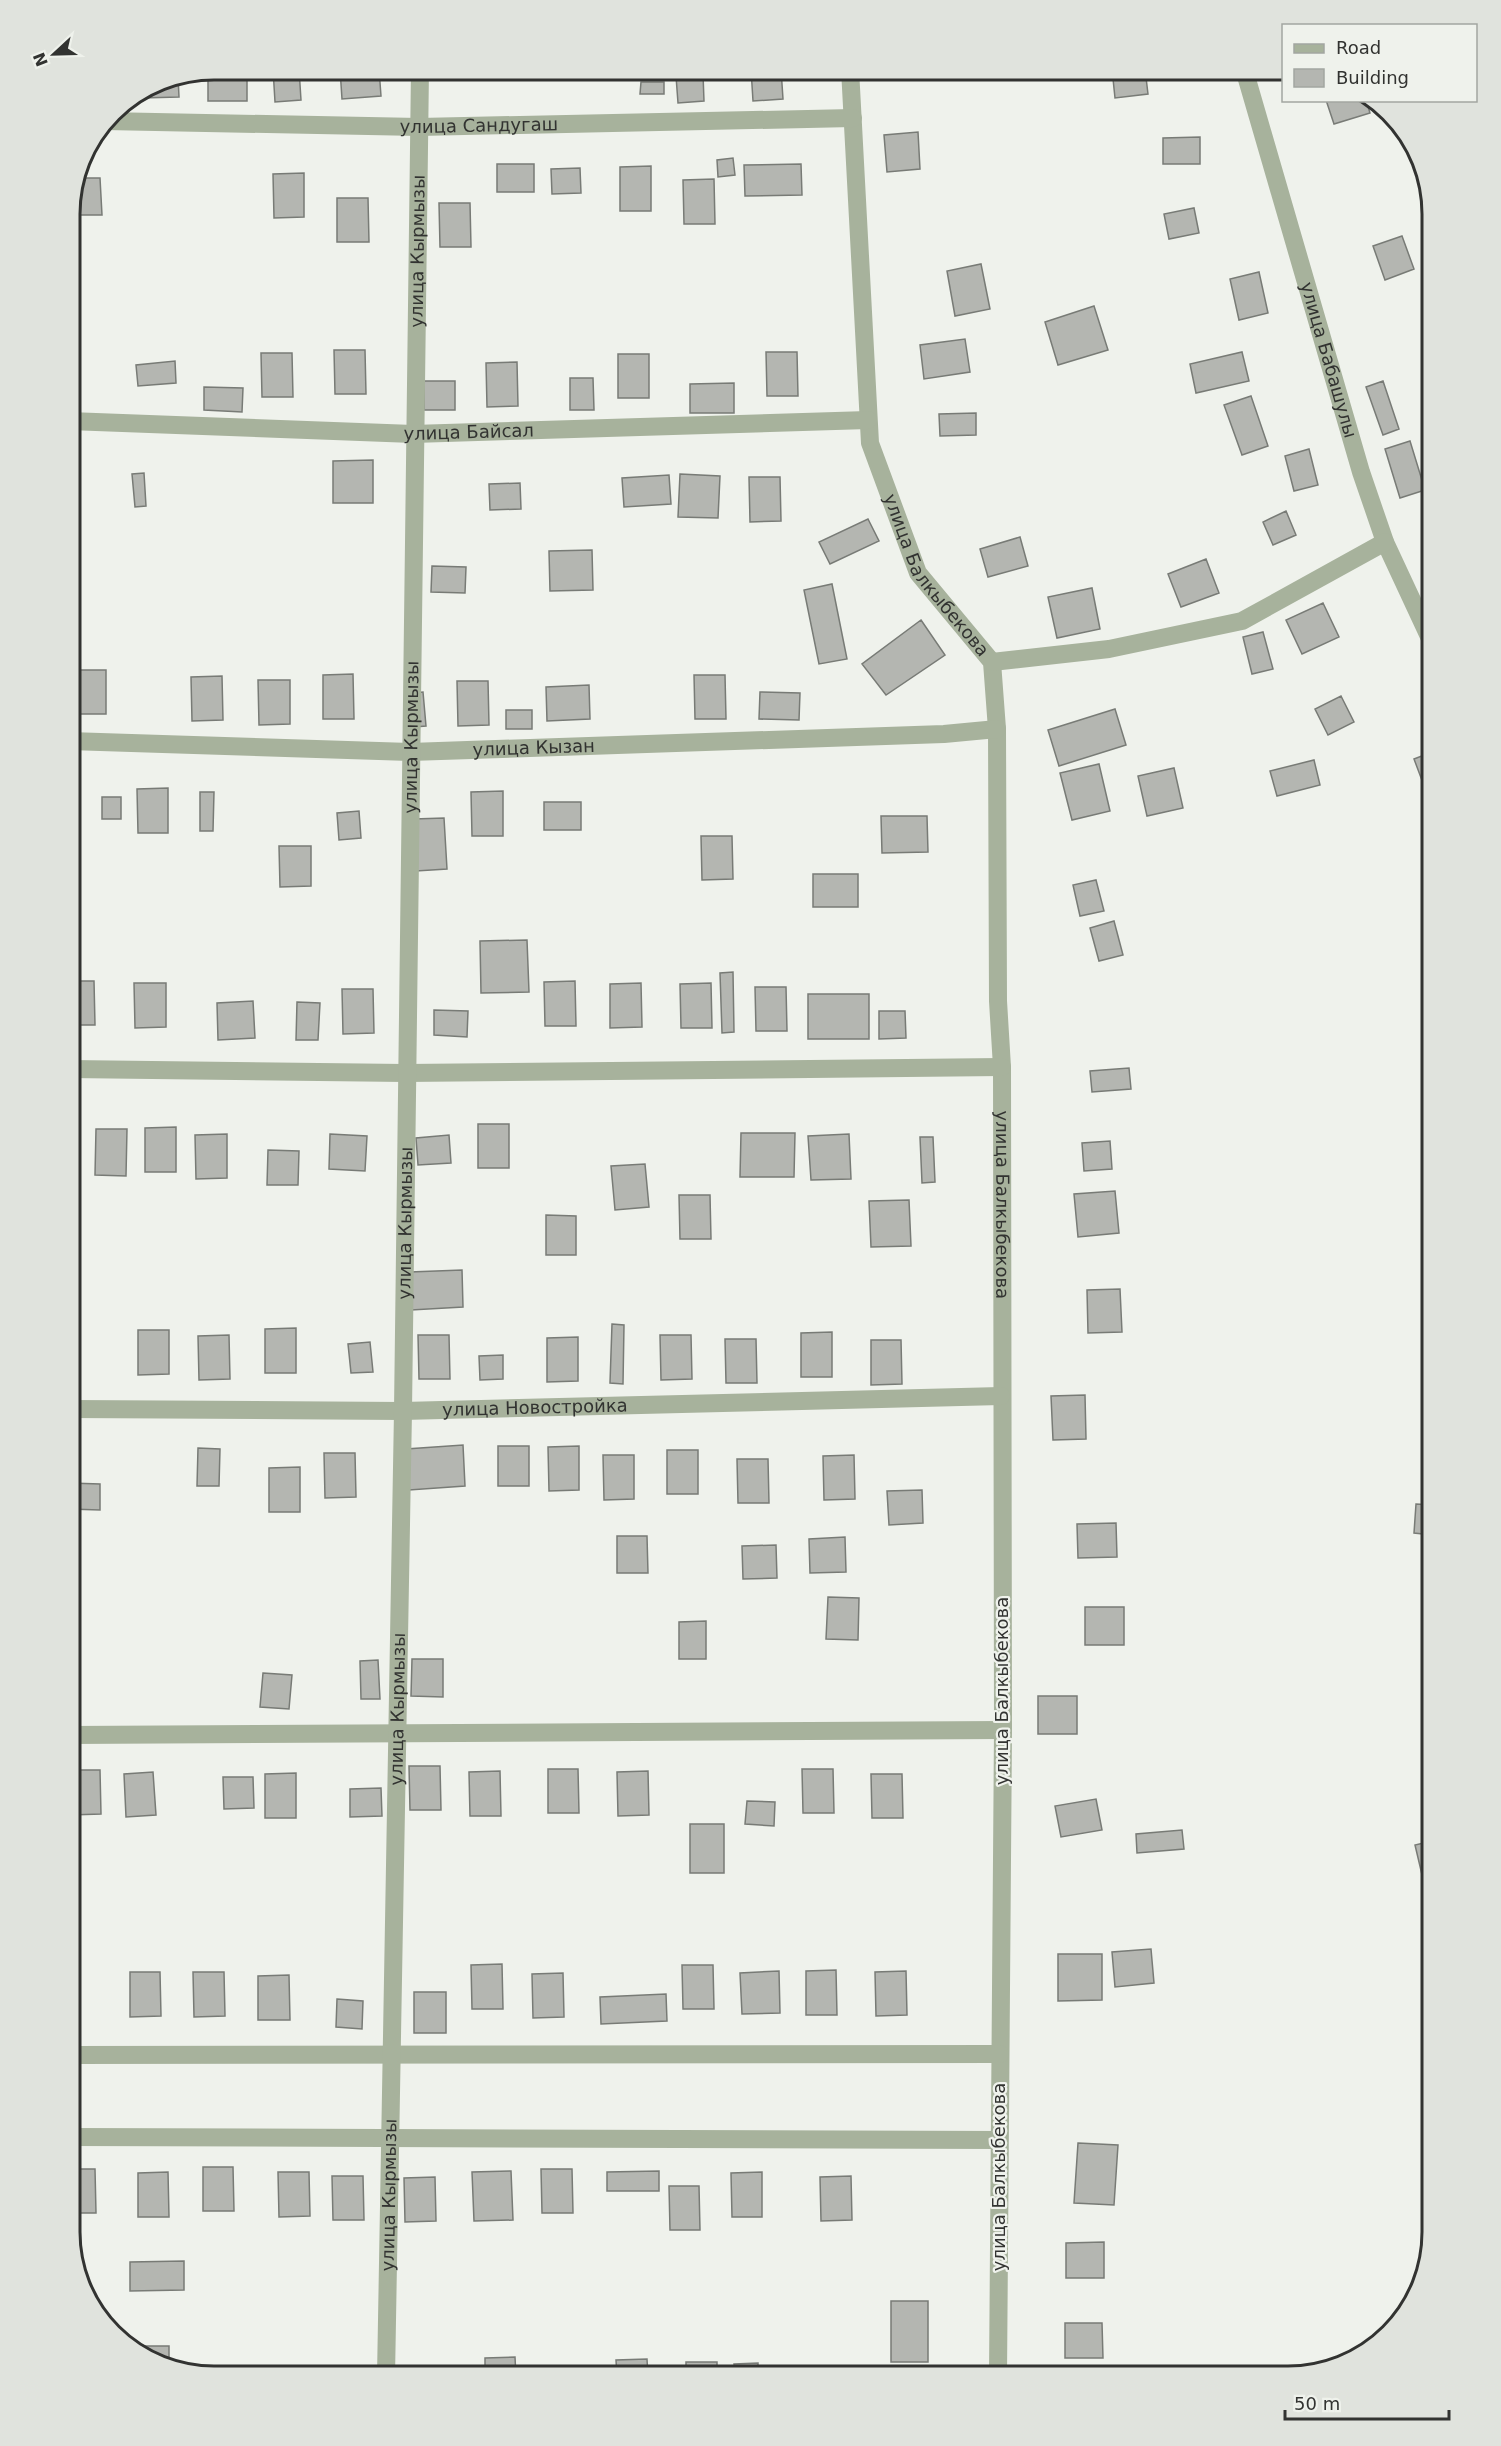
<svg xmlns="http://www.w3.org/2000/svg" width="1501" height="2446" font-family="'DejaVu Sans',sans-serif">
<rect width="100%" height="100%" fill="#eff2ec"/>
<path fill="#b4b6b1" stroke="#787b76" stroke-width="1.5" d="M273 69H299L301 100 275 102Z
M340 69H379L381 96 342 99Z
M495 69H539V74L495 76Z
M751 69H781L783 99 753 101Z
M1112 69H1145L1148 94 1115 98Z
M208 72H247V101H208Z
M703 74 704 101 678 103 676 76Z
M178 76 179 97 141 98 140 92 159 80Z
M641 82H664V94H640Z
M1326 100H1366L1370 113 1334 124Z
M918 132 920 169 887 172 884 135Z
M1200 137V164H1163V138Z
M733 158 735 175 718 177 717 160Z
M497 164H534V192H497Z
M801 164 802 195 745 196 744 165Z
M651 166V211H620V167Z
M580 168 581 193 552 194 551 169Z
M304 173V217L274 218 273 174Z
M75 178H100L102 215H73L72 192Z
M714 179 715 224H684L683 180Z
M337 198H368L369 242H337Z
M439 203H470L471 247H440Z
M1194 208 1199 233 1169 239 1164 214Z
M1402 236 1414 269 1385 280 1373 246Z
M981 264 990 309 955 316 947 271Z
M1259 272 1268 313 1239 320 1230 279Z
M1094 306 1108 350 1058 365 1045 322Z
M965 339 970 372 924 379 920 345Z
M334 350H365L366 394H335Z
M766 352H797L798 396H767Z
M1242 352 1249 381 1196 393 1190 364Z
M261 353H292L293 397H262Z
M618 354H649V398H618Z
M175 361 176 383 138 386 136 365Z
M517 362 518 406 487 407 486 363Z
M570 378H593L594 410H570Z
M424 381H455V410H424Z
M1383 381 1399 429 1383 435 1366 387Z
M734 383V413H690V384Z
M204 387 243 388 242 412 204 410Z
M1251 396 1268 446 1242 455 1224 405Z
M976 413V435L940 436 939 414Z
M1410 441 1425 490 1400 498 1385 449Z
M1309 449 1318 485 1294 491 1285 456Z
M373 460V503H333V461Z
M144 473 146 506 135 507 132 474Z
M680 474 720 476 718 518 678 517Z
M669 475 671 504 624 507 622 478Z
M749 477H780L781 521 750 522Z
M520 483 521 509 490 510 489 484Z
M1286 511 1296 535 1273 545 1263 522Z
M868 519 879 541 830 564 819 542Z
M1020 537 1028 566 988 577 980 549Z
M592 550 593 590 550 591 549 551Z
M1206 559 1219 593 1181 607 1168 574Z
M432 566 466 567 465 593 431 592Z
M832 584 847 659 819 664 804 590Z
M1092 588 1100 629 1057 638 1048 597Z
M1323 603 1339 637 1302 654 1286 620Z
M921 620 945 655 886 695 862 664Z
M1263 632 1273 669 1252 674 1243 637Z
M75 670H106V714H75Z
M353 674 354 719H323V675Z
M694 675H725L726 719H695Z
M222 676 223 720 192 721 191 677Z
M258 680H290V724L259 725Z
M457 681H488L489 725 458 726Z
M589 685 590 719 547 721 546 687Z
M423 692 426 726 414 727 411 693Z
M760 692 800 693 799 720 759 719Z
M1341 696 1354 722 1328 735 1315 709Z
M1115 709 1126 745 1059 766 1048 730Z
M506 710H532V729H506Z
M1432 752V807L1414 759Z
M1314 760 1320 785 1277 796 1270 771Z
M1099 764 1110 811 1072 820 1060 773Z
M1174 768 1183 808 1147 816 1138 776Z
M168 788V833H138L137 789Z
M503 791V836H472L471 792Z
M200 792H214L213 831H200Z
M102 797H121V819H102Z
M544 802H581V830H544Z
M359 811 361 838 339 840 337 813Z
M881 816H927L928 852 882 853Z
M444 818 447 869 416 871 414 819Z
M701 836H732L733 879 702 880Z
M279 846H311V886L280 887Z
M813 874H858V907H813Z
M1096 880 1104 911 1080 916 1073 885Z
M1114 921 1123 955 1099 961 1090 928Z
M527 940 529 992 481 993 480 941Z
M733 972 734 1032 722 1033 720 973Z
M69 981H94L95 1025H69Z
M575 981 576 1026H545L544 982Z
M134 983H166V1027L135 1028Z
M641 983 642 1027 610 1028V984Z
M711 983 712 1028H681L680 984Z
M755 987H786L787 1031H756Z
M342 989H373L374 1033 343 1034Z
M808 994H869V1039H808Z
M253 1001 255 1038 218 1040 217 1003Z
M297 1002 320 1003 318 1040H296Z
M434 1010 468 1011 467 1037 434 1035Z
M879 1011H905L906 1038 879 1039Z
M1129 1068 1131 1089 1092 1092 1090 1071Z
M478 1124H509V1168H478Z
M176 1127V1172H145V1128Z
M96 1129H127L126 1176 95 1175Z
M741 1133H795L794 1177H740Z
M227 1134V1178L196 1179 195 1135Z
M330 1134 367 1136 365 1171 329 1169Z
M849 1134 851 1179 811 1180 808 1136Z
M449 1135 451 1163 418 1165 416 1138Z
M920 1137H933L935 1182 922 1183Z
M1110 1141 1112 1169 1084 1171 1082 1143Z
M268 1150 299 1151 298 1185H267Z
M645 1164 649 1207 615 1210 611 1166Z
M1115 1191 1119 1233 1078 1237 1074 1194Z
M679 1195H710L711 1239H680Z
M909 1200 911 1246 871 1247 869 1201Z
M546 1215 576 1216V1255H546Z
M462 1270 463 1307 411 1310 410 1272Z
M1120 1289 1122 1332 1088 1333 1087 1290Z
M612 1324 624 1325 623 1384 610 1383Z
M296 1328V1373H265V1329Z
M138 1330H169V1374L138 1375Z
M832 1332V1377H801V1333Z
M229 1335 230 1379 199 1380 198 1336Z
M418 1335H449L450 1379H419Z
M660 1335H691L692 1379 661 1380Z
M578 1337V1381L547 1382V1338Z
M725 1339H756L757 1383H726Z
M871 1340H901L902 1384 871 1385Z
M370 1342 373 1372 351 1373 348 1344Z
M503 1355V1379L480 1380 479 1356Z
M1085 1395 1086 1439 1053 1440 1051 1396Z
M463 1445 465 1486 409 1490 406 1449Z
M498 1446H529V1486H498Z
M579 1446V1490L549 1491 548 1447Z
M198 1448 220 1449 219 1486H197Z
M667 1450H698V1494H667Z
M324 1453H355L356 1497 325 1498Z
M603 1455H634V1499L604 1500Z
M854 1455 855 1499 824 1500 823 1456Z
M737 1459H768L769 1503H738Z
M300 1467V1512H269V1468Z
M69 1483 100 1484V1510L69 1509Z
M922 1490 923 1523 889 1525 887 1491Z
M1416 1504 1432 1505V1535L1414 1533Z
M1116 1523 1117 1557 1078 1558 1077 1524Z
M617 1536H647L648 1573H617Z
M845 1537 846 1572 810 1573 809 1539Z
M776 1545 777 1578 743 1579 742 1546Z
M828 1597 859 1598 858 1640 826 1639Z
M1428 1604H1432V1639H1431Z
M1085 1607H1124V1645H1085Z
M706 1621V1659H679V1622Z
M412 1659H443V1697L411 1696Z
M378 1660 380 1699H361L360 1661Z
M263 1673 292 1675 289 1709 260 1707Z
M1038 1696H1077V1734H1038Z
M409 1766H440L441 1810H410Z
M548 1769H578L579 1813H548Z
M802 1769H833L834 1813H803Z
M69 1770H100L101 1814 70 1815Z
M500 1771 501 1816H470L469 1772Z
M648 1771 649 1815 618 1816 617 1772Z
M153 1772 156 1815 126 1817 124 1774Z
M296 1773V1818H265V1774Z
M871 1774H902L903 1818H872Z
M223 1777H253L254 1808 224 1809Z
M381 1788 382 1816 350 1817V1789Z
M1096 1799 1102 1830 1061 1837 1055 1806Z
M747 1801 775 1802 774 1826 745 1824Z
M690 1824H724V1873H690Z
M1182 1830 1184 1849 1137 1853 1136 1834Z
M1432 1841V1876L1423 1879 1415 1845Z
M1151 1949 1154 1983 1115 1987 1112 1952Z
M1058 1954H1102V2000L1058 2001Z
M502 1964 503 2009H472L471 1965Z
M682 1965H713L714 2009H683Z
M836 1970 837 2015H806V1971Z
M779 1971 780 2013 742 2014 740 1973Z
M906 1971 907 2015 876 2016 875 1972Z
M130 1972H160L161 2016 130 2017Z
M193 1972H224L225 2016 194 2017Z
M563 1973 564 2017 533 2018 532 1974Z
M289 1975 290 2020H258V1976Z
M414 1992H446V2033H414Z
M666 1994 667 2021 601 2024 600 1997Z
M337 1999 363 2001 362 2029 336 2027Z
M1078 2143 1118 2145 1114 2205 1074 2203Z
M203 2167H233L234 2211H203Z
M69 2169H95L96 2213H69Z
M541 2169H572L573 2213H542Z
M511 2171 513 2220 474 2221 472 2172Z
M659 2171V2191H607V2172Z
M168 2172 169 2217H138V2173Z
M278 2172H309L310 2216 279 2217Z
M762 2172V2217H732L731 2173Z
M332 2176H363L364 2220H333Z
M851 2176 852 2220 821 2221 820 2177Z
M435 2177 436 2221 405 2222 404 2178Z
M669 2186H699L700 2230H670Z
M1104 2242V2278H1066V2243Z
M184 2261V2290L130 2291V2262Z
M891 2301H928V2362H891Z
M1065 2323H1102L1103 2358H1065Z
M138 2346H169V2365L138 2354Z
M515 2357 516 2377H485V2358Z
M647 2359 648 2377H617L616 2360Z
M686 2362H717V2377H686Z
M758 2363V2377H735L734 2364Z
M523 2369H554V2377H523Z
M223 2370V2377H205L192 2372Z
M1090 2371V2377H1052V2372Z"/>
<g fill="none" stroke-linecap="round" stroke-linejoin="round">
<g stroke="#a7b29c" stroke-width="18">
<path id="s1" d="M850 69 870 443 918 573 992 662 997 729 998 1001 1002 1067 1003 1730 998 2377"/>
<path id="s2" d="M1244 69 1361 472 1385 542 1432 643"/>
<path id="s3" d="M105 121 419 127 853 118"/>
<path id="s4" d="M69 421 413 434 868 420"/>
<path d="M992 662 1109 649 1242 621 1385 542"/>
<path id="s5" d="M69 741 410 752 944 734 997 729"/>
<path d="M69 1069 405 1073 1002 1067"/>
<path id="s6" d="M69 1409 403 1411 1001 1396"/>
<path d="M69 1735 1003 1730"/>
<path d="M69 2055 1000 2054"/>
<path d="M69 2137 999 2140"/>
<path id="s7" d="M386 2377 403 1411 420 69"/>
</g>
</g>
<g text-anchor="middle" stroke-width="4.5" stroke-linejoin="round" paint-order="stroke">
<g font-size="18" fill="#323331" stroke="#eff2ec">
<text dy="6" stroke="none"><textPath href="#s3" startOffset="374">улица Сандугаш</textPath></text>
<text dy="6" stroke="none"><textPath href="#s7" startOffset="2126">улица Кырмызы</textPath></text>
<text dy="6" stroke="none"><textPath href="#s2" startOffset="303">улица Бабашулы</textPath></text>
<text dy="6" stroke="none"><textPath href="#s4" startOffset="400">улица Байсал</textPath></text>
<text dy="6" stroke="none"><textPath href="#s1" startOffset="524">улица Балкыбекова</textPath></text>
<text dy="6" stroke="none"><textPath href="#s7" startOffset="1640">улица Кырмызы</textPath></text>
<text dy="6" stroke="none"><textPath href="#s5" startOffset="465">улица Кызан</textPath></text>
<text dy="6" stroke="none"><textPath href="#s1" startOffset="1172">улица Балкыбекова</textPath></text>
<text dy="6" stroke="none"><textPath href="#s7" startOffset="1154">улица Кырмызы</textPath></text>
<text dy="6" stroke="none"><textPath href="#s6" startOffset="466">улица Новостройка</textPath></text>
<text transform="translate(1002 1691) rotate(-90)" y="6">улица Балкыбекова</text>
<text dy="6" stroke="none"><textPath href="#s7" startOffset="668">улица Кырмызы</textPath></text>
<text transform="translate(999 2177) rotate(-90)" y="6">улица Балкыбекова</text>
<text dy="6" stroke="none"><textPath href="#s7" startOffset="182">улица Кырмызы</textPath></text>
</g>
</g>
<path d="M0 0H1501V2446H0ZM214 80H1288A134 134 0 0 1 1422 214V2232A134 134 0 0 1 1288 2366H214A134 134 0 0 1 80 2232V214A134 134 0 0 1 214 80Z" fill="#e0e3dd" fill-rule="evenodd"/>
<path fill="none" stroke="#323331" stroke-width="3" d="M214 80H1288A134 134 0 0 1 1422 214V2232A134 134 0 0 1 1288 2366H214A134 134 0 0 1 80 2232V214A134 134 0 0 1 214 80Z"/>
<rect x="1282" y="24" width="195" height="78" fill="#eff2ec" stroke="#a3a6a1" stroke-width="1.5"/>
<rect x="1294" y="44" width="30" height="9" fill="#a7b29c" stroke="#a3a6a1" stroke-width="1.5"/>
<text x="1336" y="54" font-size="18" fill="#323331">Road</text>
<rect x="1294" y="69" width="30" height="18" fill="#b4b6b1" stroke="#a3a6a1" stroke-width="1.5"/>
<text x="1336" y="84" font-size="18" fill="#323331">Building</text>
<g transform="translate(54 54) rotate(248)" stroke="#eff2ec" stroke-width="4.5" paint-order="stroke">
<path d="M0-4.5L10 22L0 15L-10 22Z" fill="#323331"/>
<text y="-9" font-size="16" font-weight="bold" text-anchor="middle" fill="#323331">N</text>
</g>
<path d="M1285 2410v9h164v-9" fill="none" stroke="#323331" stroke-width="3"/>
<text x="1294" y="2410" font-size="18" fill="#323331" stroke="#eff2ec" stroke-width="4.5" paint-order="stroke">50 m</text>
</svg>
